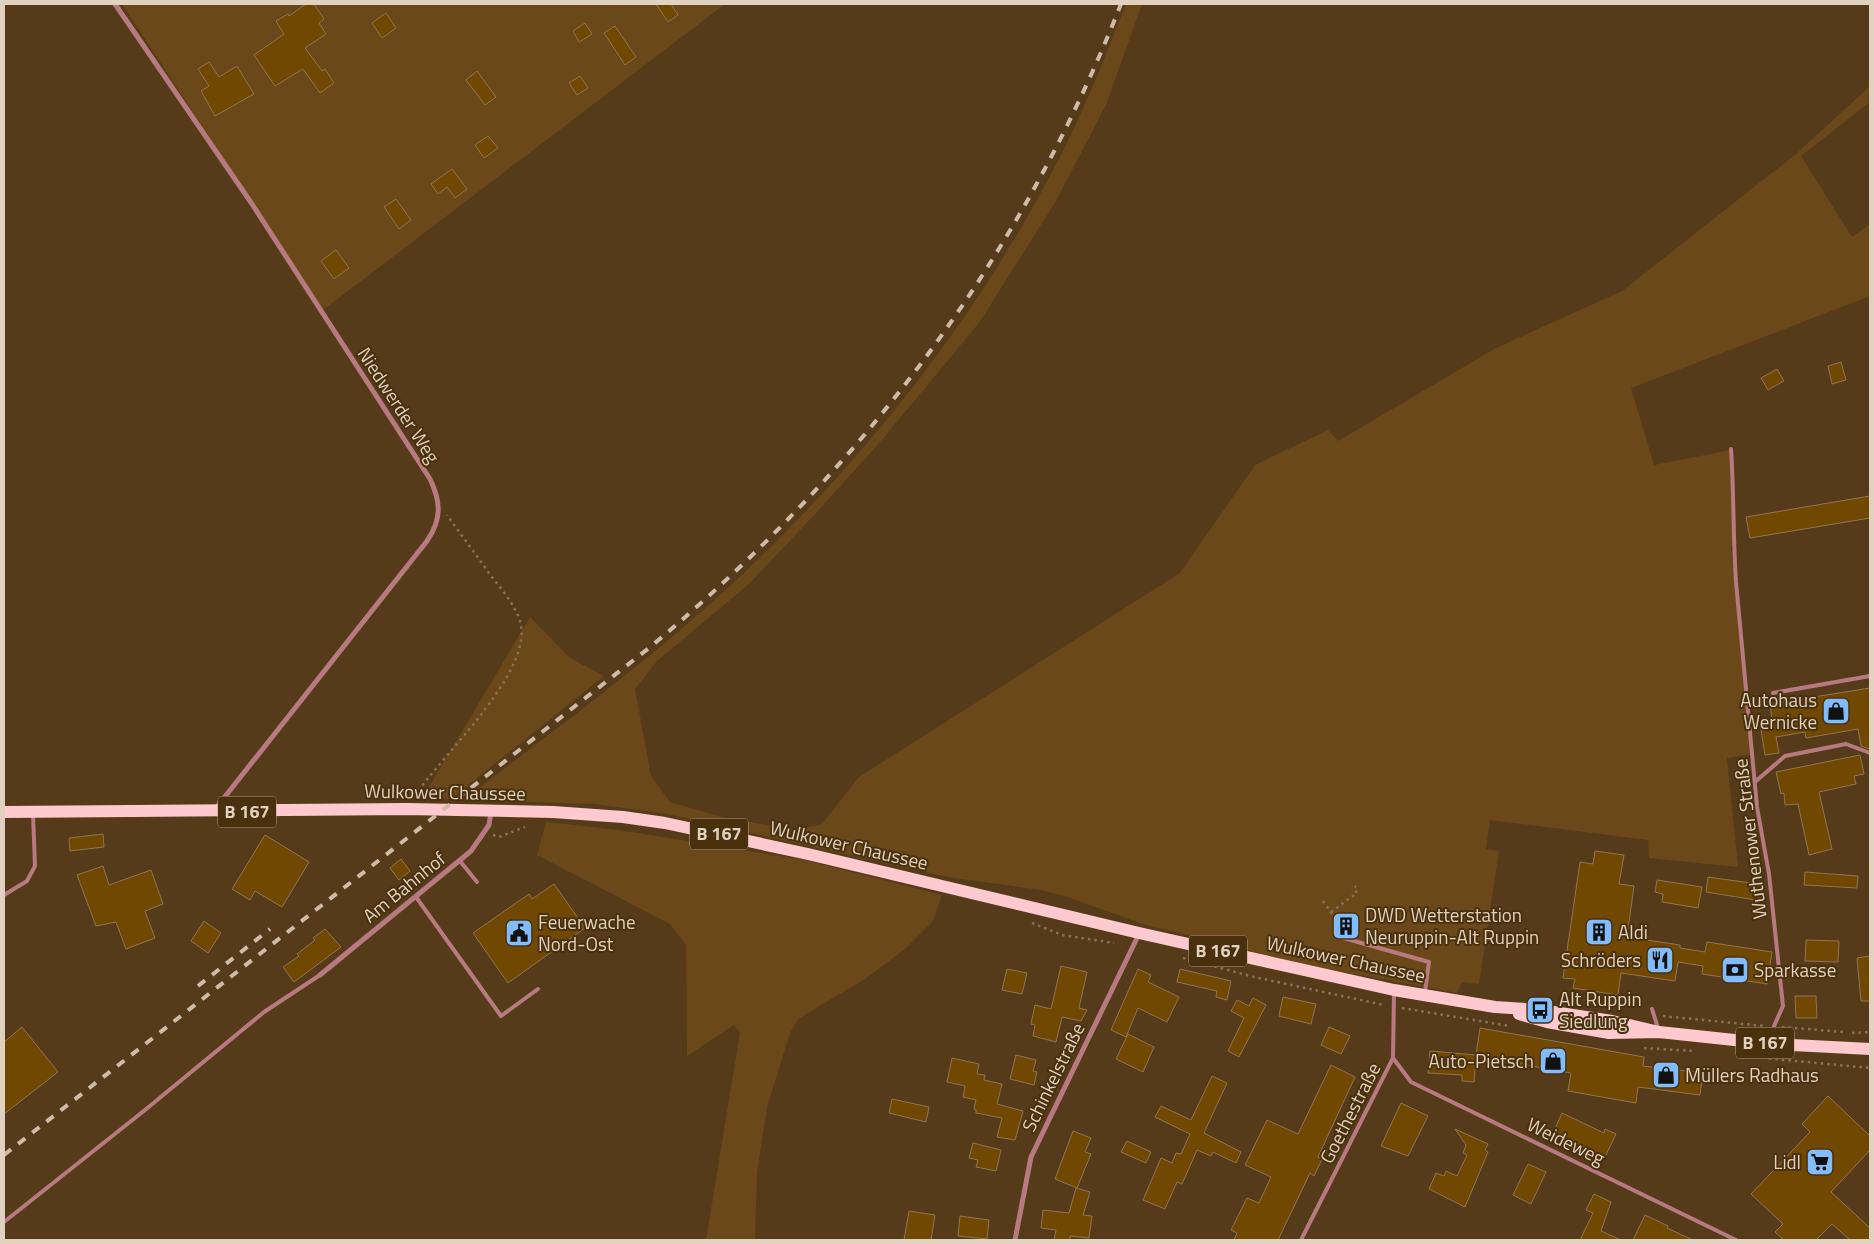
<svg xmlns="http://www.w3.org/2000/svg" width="1874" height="1244" font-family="'Titillium Web',sans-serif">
<rect width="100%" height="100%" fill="#553b1a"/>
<path fill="#6b4819" d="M122 4H725L323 310Z
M1126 4H1142L1106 105 1056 201 979 323 880 442 816 513 749 584 657 661 635 689 651 776 670 802 725 818 797 830 822 824 859 777 1180 573 1255 465 1328 430 1338 441 1496 348 1622 291 1796 154 1870 86V102L1801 156 1852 237 1870 224V296L1631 388 1654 465 1731 450 1733 546 1731 547 1753 754 1727 758 1738 867 1649 858 1648 840 1490 820 1486 849 1499 851 1479 984 1462 982 1457 993 1306 965 1143 924 1065 896 1041 890 947 877 667 814 595 804 463 800C554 730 647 663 731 585 875 452 1006 282 1086 102 1100 70 1113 37 1126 4Z
M530 617 570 658 604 676 451 799 423 797Z
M546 822 619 830 805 860 942 895 933 921 905 949 865 979 798 1019 790 1033 767 1107 757 1172 755 1240H706L740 1033 734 1025 687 1056 686 945 670 924 537 855Z"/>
<path fill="#714802" stroke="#917553" d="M306 4H314L324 19 319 23 326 34 305 48 322 71 325 69 334 83 320 93 303 69 275 86 254 55 284 34 276 21 288 14 289 16Z
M656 4H671L678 15 668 22Z
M386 13 396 28 382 38 372 23Z
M585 23 592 34 579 42 573 31Z
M615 26 636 57 625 65 604 33Z
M209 62 219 77 237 66 254 94 215 116 201 91 209 86 198 69Z
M477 71 496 97 485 105 466 80Z
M580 76 588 88 577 95 569 83Z
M488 136 498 148 484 158 475 145Z
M452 169 467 189 455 198 447 187 438 194 431 184Z
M396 199 411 220 399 229 384 207Z
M336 250 349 268 334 279 321 261Z
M1841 362 1846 380 1832 384 1828 366Z
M1777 369 1784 381 1768 390 1761 378Z
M1870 496V518L1750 538 1746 517Z
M1870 688V749L1861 746 1858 729 1806 738 1805 732 1776 737 1779 753 1765 755 1761 730 1773 728 1770 704Z
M1860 755 1864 774 1854 776 1856 784 1819 792 1832 849 1809 855 1798 804 1785 805 1784 793 1781 794 1776 772Z
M103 834 104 847 70 851 69 838Z
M265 835 309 862 282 907 255 891 250 900 232 889Z
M1595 851 1624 855 1619 884 1634 886 1627 937 1680 945V948L1705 952 1707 942 1772 952 1767 984 1702 974 1703 966 1678 962 1675 981 1621 973 1618 995 1573 988 1575 979 1563 978 1580 862 1593 864Z
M401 859 410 871 399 880 390 868Z
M103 866 109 885 151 870 163 904 145 911 155 938 126 949 116 922 96 926 77 875Z
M1805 872 1858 876 1857 888 1804 885Z
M1708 877 1765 885 1762 901 1706 892Z
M1657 880 1702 887 1698 908 1662 902 1663 894 1655 892Z
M554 884 585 928 508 983 473 933 529 894 532 899Z
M204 921 221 933 208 953 191 941Z
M325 929 341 947 294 982 283 967 299 956 297 954 315 940 313 938Z
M1806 940 1839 941 1838 962 1805 961Z
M1870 956V1001H1861L1857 958Z
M1061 966 1087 972 1079 1008 1087 1010 1081 1021 1062 1017 1056 1042 1033 1036 1035 1025 1031 1024 1035 1005 1051 1009Z
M1007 969 1027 973 1022 994 1002 990Z
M1138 969 1151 975 1148 982 1179 997 1167 1022 1138 1008 1126 1037 1111 1030Z
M1180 969 1231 981 1227 1000 1216 997 1217 991 1177 982Z
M1795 996H1816L1817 1018H1796Z
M1283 997 1316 1004 1311 1024 1279 1016Z
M1253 998 1266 1005 1239 1057 1228 1051 1244 1018 1231 1011 1237 1000 1249 1006Z
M22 1027 58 1072 4 1114V1042Z
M1329 1027 1350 1036 1341 1054 1321 1045Z
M1480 1028 1644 1057 1643 1066 1703 1073 1700 1095 1638 1087 1636 1103 1568 1091 1571 1073 1476 1056 1474 1082 1462 1081V1075L1428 1073 1430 1051 1476 1055Z
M1128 1034 1154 1047 1143 1072 1116 1059Z
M1016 1055 1036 1060 1033 1071 1037 1072 1034 1085 1010 1079Z
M952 1058 979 1064 977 1074 985 1075 984 1080 1002 1084 997 1104 1023 1111 1015 1140 997 1137 1002 1118 976 1113V1110L974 1109 976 1100 963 1097 965 1086 947 1082Z
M1331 1065 1355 1077 1318 1157 1322 1159 1314 1176 1310 1173 1278 1240H1234L1237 1233 1231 1230 1247 1198 1259 1203 1271 1177 1245 1165 1267 1120 1298 1134Z
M1212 1076 1227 1083 1204 1133 1241 1152 1236 1163 1213 1152 1211 1156 1197 1150 1182 1184 1177 1182 1165 1209 1143 1200 1161 1158 1172 1163 1176 1153 1181 1154 1190 1134 1155 1117 1161 1106 1191 1120Z
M1828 1096 1870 1136V1150L1831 1192 1870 1228V1240H1850L1832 1224 1816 1240H1784L1775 1232 1783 1224 1751 1194 1810 1132 1802 1124Z
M892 1099 929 1107 926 1122 889 1113Z
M1401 1103 1428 1116 1408 1156 1381 1146Z
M1562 1113 1604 1133 1605 1129 1616 1134 1605 1157 1553 1133Z
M1455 1129 1488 1144 1485 1150 1488 1152 1465 1207 1429 1189 1436 1173 1444 1176 1446 1171 1457 1176 1467 1155 1463 1153 1466 1145Z
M1073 1131 1091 1138 1085 1152 1091 1154 1077 1188 1055 1179Z
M1127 1141 1151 1152 1146 1163 1121 1152Z
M973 1143 1001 1150 996 1171 976 1167 978 1160 969 1158Z
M1528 1164 1546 1172 1531 1204 1513 1195Z
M1076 1188 1090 1192 1083 1215 1092 1216 1089 1238 1070 1236V1240H1054L1056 1230 1041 1228 1043 1210 1069 1213Z
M1594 1194 1611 1202 1601 1231 1621 1240H1580L1593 1213 1586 1210Z
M909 1211 935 1215 931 1240H904Z
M1645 1215 1668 1226 1667 1228 1693 1240H1633Z
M960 1216 989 1220 987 1239 958 1236Z"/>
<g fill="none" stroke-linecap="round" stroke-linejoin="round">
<path stroke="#897358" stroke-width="2.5" stroke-dasharray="2.5 4" stroke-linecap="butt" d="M415 796C441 755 539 668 519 618 513 603 502 590 492 577 477 556 462 536 447 515
M493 835 499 837 525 827
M1323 901 1342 928
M1331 912 1357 893 1354 888 1356 886
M1032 923 1062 935 1114 943
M1183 958 1254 977 1384 1005
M1402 1008 1510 1026
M1663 1016 1764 1026
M1782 1027 1844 1032
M1852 1033 1870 1032
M1644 1048 1695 1051
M1743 1056 1870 1068"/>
<path stroke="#b87a81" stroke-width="4" d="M1731 449C1734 493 1733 538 1736 582L1757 807 1769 874 1783 1006 1774 1026 1772 1041
M1773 693 1870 676
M1756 781 1785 756 1846 744 1870 753
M460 861 477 882
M4 895 27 881 35 866 33 814
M416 897 501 1016 538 989
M1340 937 1429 962 1425 992
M1652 1009 1658 1028
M1393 1058 1411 1082 1736 1240
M4 1222 145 1110 264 1012 320 975
M1301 1240 1393 1058 1394 992"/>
<path stroke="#b87a81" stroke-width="5" d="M115 4 252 204 430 479C441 502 442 519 427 541L216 808
M320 975 471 851 489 825 491 811
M1015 1240 1031 1157 1139 934"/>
<path stroke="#fecacf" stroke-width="12" d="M4 812 407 809 553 812 623 817 665 823 808 854 1139 933 1394 990 1495 1007 1540 1010 1612 1021 1659 1032
M1519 1014 1547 1022 1609 1033 1659 1032 1772 1044 1870 1049"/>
<path stroke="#cebca8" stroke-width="4" stroke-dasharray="9 9" stroke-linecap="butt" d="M198 986 270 929
M4 1155 649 648C862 470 1019 262 1121 4"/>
</g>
<defs>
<g id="shop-square" transform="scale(1.4375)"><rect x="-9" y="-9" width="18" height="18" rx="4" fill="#83bcfb" stroke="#4a310e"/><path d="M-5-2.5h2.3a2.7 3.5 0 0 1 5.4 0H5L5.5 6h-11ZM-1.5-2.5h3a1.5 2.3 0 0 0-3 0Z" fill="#111"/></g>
<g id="building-square" transform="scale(1.4375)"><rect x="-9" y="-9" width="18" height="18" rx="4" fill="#83bcfb" stroke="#4a310e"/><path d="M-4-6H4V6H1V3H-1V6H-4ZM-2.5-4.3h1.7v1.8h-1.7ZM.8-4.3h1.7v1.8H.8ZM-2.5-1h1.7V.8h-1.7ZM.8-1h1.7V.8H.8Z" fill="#111"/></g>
<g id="civic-square" transform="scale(1.4375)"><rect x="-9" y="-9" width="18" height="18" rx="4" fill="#83bcfb" stroke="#4a310e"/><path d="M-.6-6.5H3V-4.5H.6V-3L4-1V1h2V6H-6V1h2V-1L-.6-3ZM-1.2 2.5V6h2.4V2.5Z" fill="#111"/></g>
<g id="restaurant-square" transform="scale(1.4375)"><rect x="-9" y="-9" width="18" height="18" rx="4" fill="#83bcfb" stroke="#4a310e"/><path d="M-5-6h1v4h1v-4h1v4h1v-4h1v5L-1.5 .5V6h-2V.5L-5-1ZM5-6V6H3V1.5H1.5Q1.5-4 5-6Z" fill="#111"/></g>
<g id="bank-square" transform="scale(1.4375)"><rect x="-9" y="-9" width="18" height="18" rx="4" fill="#83bcfb" stroke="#4a310e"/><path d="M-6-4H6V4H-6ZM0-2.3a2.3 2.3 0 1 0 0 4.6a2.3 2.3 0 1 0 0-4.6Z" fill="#111"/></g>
<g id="bus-square" transform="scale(1.4375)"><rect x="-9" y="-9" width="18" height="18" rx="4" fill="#83bcfb" stroke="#4a310e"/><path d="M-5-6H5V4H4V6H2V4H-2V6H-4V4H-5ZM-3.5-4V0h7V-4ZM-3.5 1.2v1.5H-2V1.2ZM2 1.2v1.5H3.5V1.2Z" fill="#111"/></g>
<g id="supermarket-square" transform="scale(1.4375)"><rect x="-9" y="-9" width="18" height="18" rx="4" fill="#83bcfb" stroke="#4a310e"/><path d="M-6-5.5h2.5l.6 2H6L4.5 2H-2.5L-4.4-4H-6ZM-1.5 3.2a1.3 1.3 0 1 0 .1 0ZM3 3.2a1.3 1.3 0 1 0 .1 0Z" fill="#111"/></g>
</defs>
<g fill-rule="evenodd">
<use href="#shop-square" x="1836" y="711"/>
<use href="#building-square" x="1346" y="926"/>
<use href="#building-square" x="1599" y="932"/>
<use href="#civic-square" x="519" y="933"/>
<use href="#restaurant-square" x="1660" y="960"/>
<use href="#bank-square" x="1735" y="970"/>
<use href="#bus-square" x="1540" y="1010"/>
<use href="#shop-square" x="1553" y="1061"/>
<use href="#shop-square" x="1666" y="1075"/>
<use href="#supermarket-square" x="1820" y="1162"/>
</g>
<g text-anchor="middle" stroke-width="4" stroke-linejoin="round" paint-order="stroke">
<g fill="#4a310e" stroke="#b4a18a" stroke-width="1">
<rect x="218" y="796.5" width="58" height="31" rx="4"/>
<rect x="690" y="818.5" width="58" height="31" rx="4"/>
<rect x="1189" y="935.5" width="58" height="31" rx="4"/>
<rect x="1736" y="1027.5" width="58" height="31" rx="4"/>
</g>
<g font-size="18" font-weight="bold" fill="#e1d1bf">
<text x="247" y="818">B 167</text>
<text x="719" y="840">B 167</text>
<text x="1218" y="957">B 167</text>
<text x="1765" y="1049">B 167</text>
</g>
<g font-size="19" fill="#e1d1bf" stroke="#4a310e">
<text transform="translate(399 405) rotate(57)" y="7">Niedwerder Weg</text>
<text transform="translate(445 792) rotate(1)" y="7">Wulkower Chaussee</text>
<text transform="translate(1750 839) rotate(-97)" y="7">Wuthenower Straße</text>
<text transform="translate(849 845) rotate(13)" y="7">Wulkower Chaussee</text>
<text transform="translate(404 887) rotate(-39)" y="7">Am Bahnhof</text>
<text transform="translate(1346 959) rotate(12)" y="7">Wulkower Chaussee</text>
<text transform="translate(1053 1077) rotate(-64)" y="7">Schinkelstraße</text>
<text transform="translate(1350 1113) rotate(-63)" y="7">Goethestraße</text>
<text transform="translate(1566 1141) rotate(26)" y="7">Weideweg</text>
</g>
<g font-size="19" fill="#e1d1bf" stroke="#4a310e" text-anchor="start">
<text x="1817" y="707" text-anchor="end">Autohaus<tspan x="1817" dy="22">Wernicke</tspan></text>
<text x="1365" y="922">DWD Wetterstation<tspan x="1365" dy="22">Neuruppin-Alt Ruppin</tspan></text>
<text x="538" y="929">Feuerwache<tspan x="538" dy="22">Nord-Ost</tspan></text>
<text x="1618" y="939">Aldi</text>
<text x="1641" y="967" text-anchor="end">Schröders</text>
<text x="1754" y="977">Sparkasse</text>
<text x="1559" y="1006">Alt Ruppin<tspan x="1559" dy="22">Siedlung</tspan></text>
<text x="1534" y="1068" text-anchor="end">Auto-Pietsch</text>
<text x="1685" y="1082">Müllers Radhaus</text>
<text x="1801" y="1169" text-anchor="end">Lidl</text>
</g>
</g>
<rect width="1874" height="1244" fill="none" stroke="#e1d1bf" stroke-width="10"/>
</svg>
